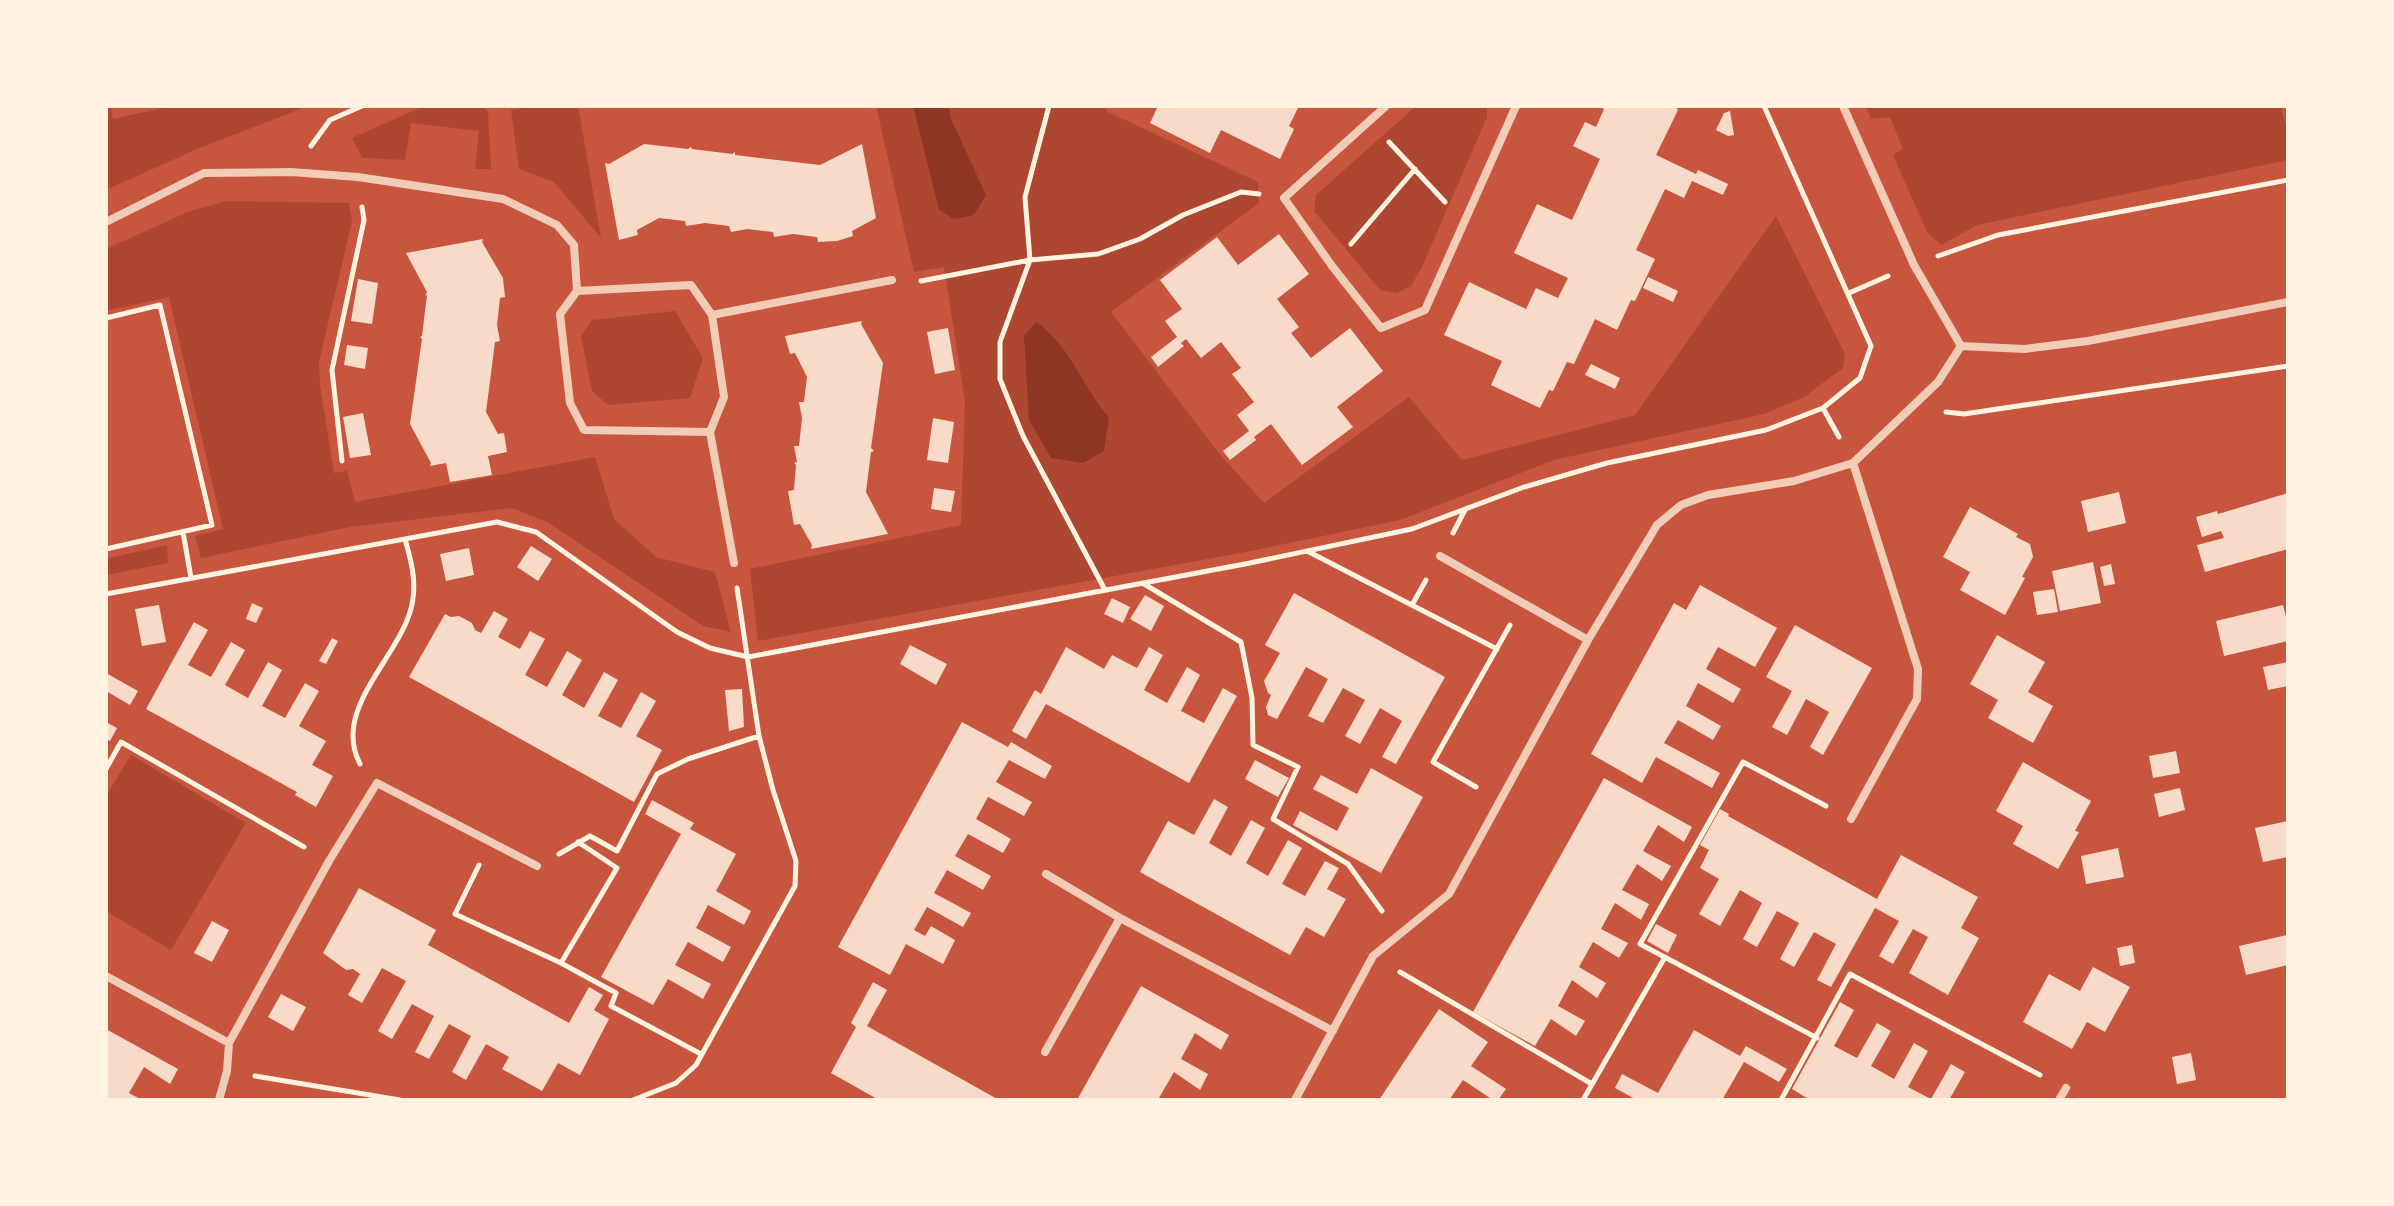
<svg xmlns="http://www.w3.org/2000/svg" width="2394" height="1206" font-family="'Golos Text',sans-serif">
<rect width="100%" height="100%" fill="#c8553d"/>
<path fill="#ae4732" d="M106 106H110L113 119 172 106H308L197 149 106 190Z
M424 106H484L488 112 491 169H475L479 131 411 123 405 160 362 158 352 138Z
M535 106H578L601 238 554 182 519 169 511 110Z
M876 106H1108L1106 111 1258 182 1259 203 1111 312 1218 452 1264 503 1409 397 1462 460 1635 415 1776 216 1845 354 1843 368 1804 397 1764 414 1554 460 1400 520 1246 552 758 641 750 569 961 525 965 402 944 267 914 272Z
M1416 106H1487V117L1422 267 1411 286 1397 293 1380 290 1314 211 1316 195Z
M1866 106H2280L2288 131V160L1977 225 1941 245 1927 232 1893 155 1903 149 1890 117 1871 119Z
M227 201 349 203 352 221 319 362 320 385 334 473 347 471 355 502 595 457 614 519 656 557 715 572 731 632 703 626 549 523 512 508 350 527 201 558 195 536 223 529 169 297 106 311V249L190 211Z
M675 311 703 358 690 398 608 405 592 391 581 336 592 320Z
M167 545 168 563 106 575V559Z
M131 755 246 823 171 950 106 911V796Z"/>
<path fill="#8f3625" d="M913 106H949L951 119 986 195 974 215 954 219 939 210Z
M1036 322C1069 344 1083 387 1109 418L1104 451 1083 463 1051 458 1029 420 1024 336Z"/>
<path fill="#f7dbc8" d="M1158 106H1299L1289 126 1294 129 1280 159 1221 130 1210 153 1150 123Z
M1598 106H1675L1678 110 1656 155 1696 174 1698 170 1728 184 1723 195 1692 181 1684 198 1665 189 1636 250 1655 259 1635 301 1631 300 1617 330 1595 319 1574 364 1567 362 1553 391 1549 390 1540 408 1491 385 1502 361 1444 335 1469 282 1526 309 1536 288 1558 298 1568 278 1514 253 1537 204 1572 220 1600 159 1573 146 1585 122 1596 127 1604 109Z
M1730 111 1734 135 1728 136 1716 130 1724 113Z
M644 144 688 149 691 147 692 149 732 154 735 152V155L820 165 862 144 876 218 852 231 853 236 837 241 818 242 817 237 793 234 774 237 773 232 747 229 731 232 729 226 705 223 686 226 685 221 659 218 637 230 638 235 619 240 605 163 609 164Z
M1279 234 1309 274 1277 299 1299 327 1291 333 1311 358 1350 328 1383 371 1337 407 1353 427 1302 465 1271 424 1254 437 1256 440 1230 460 1223 451 1249 431 1237 415 1254 402 1232 374 1241 368 1221 342 1201 358 1186 339 1181 343 1184 346 1158 367 1151 357 1177 337 1165 321 1182 309 1160 280 1217 237 1238 265Z
M483 239 482 242 503 278 505 297 500 298 497 325 500 341 495 342 486 412 498 434 504 433 507 452 488 456 492 475 450 482 446 463 430 466 431 463 410 424 422 339 420 337 422 336 427 295 425 296 427 292 406 253Z
M1648 277 1678 291 1673 302 1643 288Z
M358 279 378 283 372 324 351 321Z
M862 321 861 324 883 363 871 448 874 451 871 452 866 492 888 534 811 549 812 545 800 524 794 525 788 491 794 490 796 465 794 463 797 462 794 446H799L802 418 799 402H804L807 377 795 353 790 354 785 336Z
M948 328 955 370 935 374 927 332Z
M347 345 368 348 365 369 344 365Z
M1591 364 1620 378 1615 389 1585 375Z
M363 413 371 455 350 458 343 417Z
M933 418 954 422 948 463 927 460Z
M934 488 955 491 951 512 931 509Z
M2119 492 2126 523 2088 532 2081 501Z
M2288 493V549L2205 572 2197 545 2224 538 2221 531 2202 537 2196 517 2217 511 2218 514Z
M1970 507 2018 534 2016 537 2030 544 2033 557 2022 577 2025 578 2005 615 1960 590 1970 572 1943 557Z
M531 546 552 559 538 581 517 567Z
M469 548 474 575 446 581 440 554Z
M2093 562 2101 603 2060 611 2052 571Z
M2111 564 2115 584 2104 586 2100 567Z
M1700 585 1777 628 1755 667 1718 647 1706 669 1741 689 1733 703 1698 683 1686 706 1721 726 1713 740 1678 720 1664 743 1720 773 1712 788 1656 757 1642 783 1591 754 1674 603 1686 610Z
M2054 589 2058 612 2037 615 2033 592Z
M1294 593 1445 677 1396 764 1382 757 1402 721 1380 708 1360 744 1345 736 1365 700 1343 688 1323 723 1308 716 1328 679 1306 667 1277 719 1268 715 1266 707 1271 695 1268 693 1264 681 1280 653 1265 645Z
M1145 595 1164 606 1151 631 1130 619Z
M1112 598 1130 607 1123 623 1104 614Z
M252 603 263 608 256 623 246 619Z
M159 605 166 642 142 646 135 609Z
M2283 605 2288 625V641L2224 656 2216 621Z
M494 611 508 619 498 637 520 649 530 631 545 639 525 675 547 687 567 651 582 660 562 695 584 708 604 672 618 680 598 716 621 728 641 692 656 701 636 736 662 750 634 802 409 677 445 614 451 617 459 616 472 623 475 630 481 633Z
M194 622 208 630 188 665 211 677 231 642 245 650 225 685 248 698 268 662 282 670 262 706 285 718 305 683 319 691 299 726 326 741 312 765 333 776 316 807 295 795 297 792 146 709Z
M1795 625 1872 668 1823 755 1810 747 1829 712 1806 699 1787 735 1772 727 1792 691 1766 677Z
M1997 635 2045 662 2028 692 2053 706 2033 743 1988 718 1998 700 1970 684Z
M332 638 338 641 326 664 319 661Z
M910 645 947 664 936 685 900 664Z
M1066 647 1104 669 1112 655 1137 668 1149 647 1163 655 1144 690 1167 703 1187 667 1200 675 1181 711 1204 723 1223 688 1237 696 1189 783 1046 704 1026 739 1012 731 1035 690 1041 694Z
M2288 662V686L2268 690 2263 667Z
M106 673 138 691 130 705 106 691Z
M742 689 744 727 729 731 725 690Z
M106 722 117 728 110 741 106 739Z
M962 722 1008 747 1011 742 1052 766 1045 779 1009 760 996 782 1032 802 1024 816 988 797 976 819 1011 839 1003 853 968 834 955 856 991 876 983 890 947 870 934 893 971 913 963 927 927 907 914 930 925 936 931 926 955 940 943 964 906 944 890 975 838 947Z
M2176 751 2180 773 2153 778 2149 756Z
M1255 760 1289 778 1278 797 1245 779Z
M2023 762 2091 801 2075 831 2079 832 2058 869 2013 844 2023 826 1996 811Z
M1371 768 1423 797 1381 873 1293 825 1300 811 1337 831 1349 808 1313 789 1321 775 1357 794Z
M1604 778 1692 827 1684 842 1658 825 1643 851 1671 866 1662 881 1637 864 1622 890 1649 904 1641 920 1615 903 1601 929 1628 943 1619 958 1593 942 1579 967 1606 983 1597 998 1572 980 1558 1006 1585 1021 1576 1036 1551 1019 1535 1046 1473 1012Z
M2180 788 2185 810 2159 817 2154 794Z
M1214 799 1228 807 1209 843 1231 856 1251 820 1265 828 1246 863 1268 876 1288 840 1302 848 1282 884 1305 896 1325 861 1339 868 1327 889 1346 899 1324 937 1306 927 1290 955 1140 872 1168 821 1194 835Z
M652 800 694 823 690 829 736 854 716 891 751 911 744 925 708 905 696 928 731 947 723 962 688 942 675 965 711 984 703 999 668 979 653 1005 601 977 681 834 645 814Z
M1720 809 1729 814 1728 816 1877 899 1901 855 1978 897 1961 928 1979 938 1948 995 1909 973 1928 937 1913 929 1893 964 1879 956 1899 921 1875 908 1831 987 1817 980 1836 944 1814 932 1794 967 1780 959 1799 923 1777 911 1757 947 1743 939 1762 903 1740 890 1720 926 1699 914 1719 879 1700 868 1709 850 1700 845Z
M2288 821V857L2263 862 2255 828Z
M2118 848 2124 877 2086 884 2081 856Z
M359 888 436 930 428 945 569 1023 589 987 603 995 594 1010 609 1019 580 1075 558 1063 542 1091 502 1069 509 1057 486 1044 466 1080 452 1072 471 1036 449 1024 429 1059 415 1052 434 1016 412 1004 392 1039 378 1031 406 981 382 968 362 1003 348 995 360 974 353 969 346 970 323 953Z
M212 921 229 930 212 962 194 953Z
M1656 924 1677 935 1668 953 1647 941Z
M2287 935 2288 965 2246 975 2239 946Z
M2132 945 2135 963 2120 966 2117 948Z
M2093 967 2130 987 2105 1032 2087 1022 2072 1049 2023 1022 2049 974 2080 991Z
M873 982 887 990 867 1026 999 1100H879L831 1073 856 1027 851 1023Z
M1141 986 1229 1035 1221 1050 1195 1033 1181 1059 1208 1074 1200 1090 1174 1072 1159 1098 1163 1100H1077Z
M281 994 306 1007 293 1031 268 1017Z
M1840 1002 1854 1010 1834 1046 1857 1058 1877 1023 1891 1031 1871 1066 1894 1079 1914 1043 1928 1051 1908 1087 1931 1099 1951 1064 1965 1072 1949 1100H1810L1792 1089Z
M1439 1009 1488 1042 1471 1066 1506 1089 1498 1100H1493L1463 1080 1449 1100H1379Z
M106 1029 178 1069 170 1084 144 1067 129 1093 142 1100H106Z
M1694 1030 1740 1056 1746 1046 1787 1069 1779 1082 1744 1062 1722 1100H1637L1615 1088 1622 1074 1658 1093Z
M2191 1053 2196 1080 2177 1084 2172 1057Z"/>
<g fill="none" stroke-linecap="round" stroke-linejoin="round">
<path stroke="#fff3e0" stroke-width="5" d="M1049 106 1025 197 1030 260 1000 342V379L1023 436 1105 590
M1389 142 1445 202
M311 146 330 120 362 106
M1351 244 1415 169
M1938 256 1998 235 2288 180
M921 281 1030 260 1098 254 1140 239 1183 215 1241 192 1259 194
M1849 293 1888 276
M106 318 160 305 212 525 106 549
M1823 408 1839 437
M1946 412 1964 414 2288 366
M342 461 332 370 364 220 362 207
M183 532 191 578
M1453 533 1465 510
M1309 552 1497 649
M1144 584 1241 642 1252 698 1253 745 1298 767 1273 819 1348 864 1382 911
M106 594 497 522 536 532 677 632 710 648 748 657 1245 564 1412 529 1524 487 1607 463 1766 430 1823 408 1860 378 1871 346 1764 106
M1412 605 1426 580
M360 764C332 711 395 661 410 612 418 587 412 563 405 539
M106 769 121 742 304 847
M1476 787 1433 762 1510 625
M559 854 590 836 617 851 657 774 688 759 759 736
M479 865 455 914 561 963 617 868 578 842
M561 963 616 993 611 1006 701 1054
M1400 972 1592 1084
M1817 1038 1640 944 1743 762 1826 806
M255 1076 400 1100
M633 1100 676 1083 696 1065 795 886 796 861 773 790 759 736 737 588
M1583 1100 1665 957
M1781 1100 1850 974 2040 1075"/>
<path stroke="#f1ccb7" stroke-width="8" d="M1386 106 1284 198 1332 266 1381 328 1425 310 1516 106
M1843 106 1914 265 1961 346
M106 222 204 173 291 172 358 177 503 199 557 225 574 245 577 291 560 314 570 403 584 430 710 432 724 397 712 315 691 285 577 291
M712 315 892 280
M1961 346 2024 349 2088 341 2288 302
M710 432 734 563
M1440 556 1588 640
M1851 819 1917 699 1918 669 1853 463
M1046 874 1120 918 1333 1031
M106 976 229 1043
M1045 1052 1120 918
M219 1100 227 1071 229 1043 329 861 377 783 537 866
M1295 1100 1373 956 1449 894 1588 640 1657 525 1681 505 1708 495 1794 481 1853 463 1938 382 1961 346
M2059 1100 2066 1088"/>
</g>
<rect width="2394" height="1206" fill="none" stroke="#fff3e0" stroke-width="216"/>
</svg>
